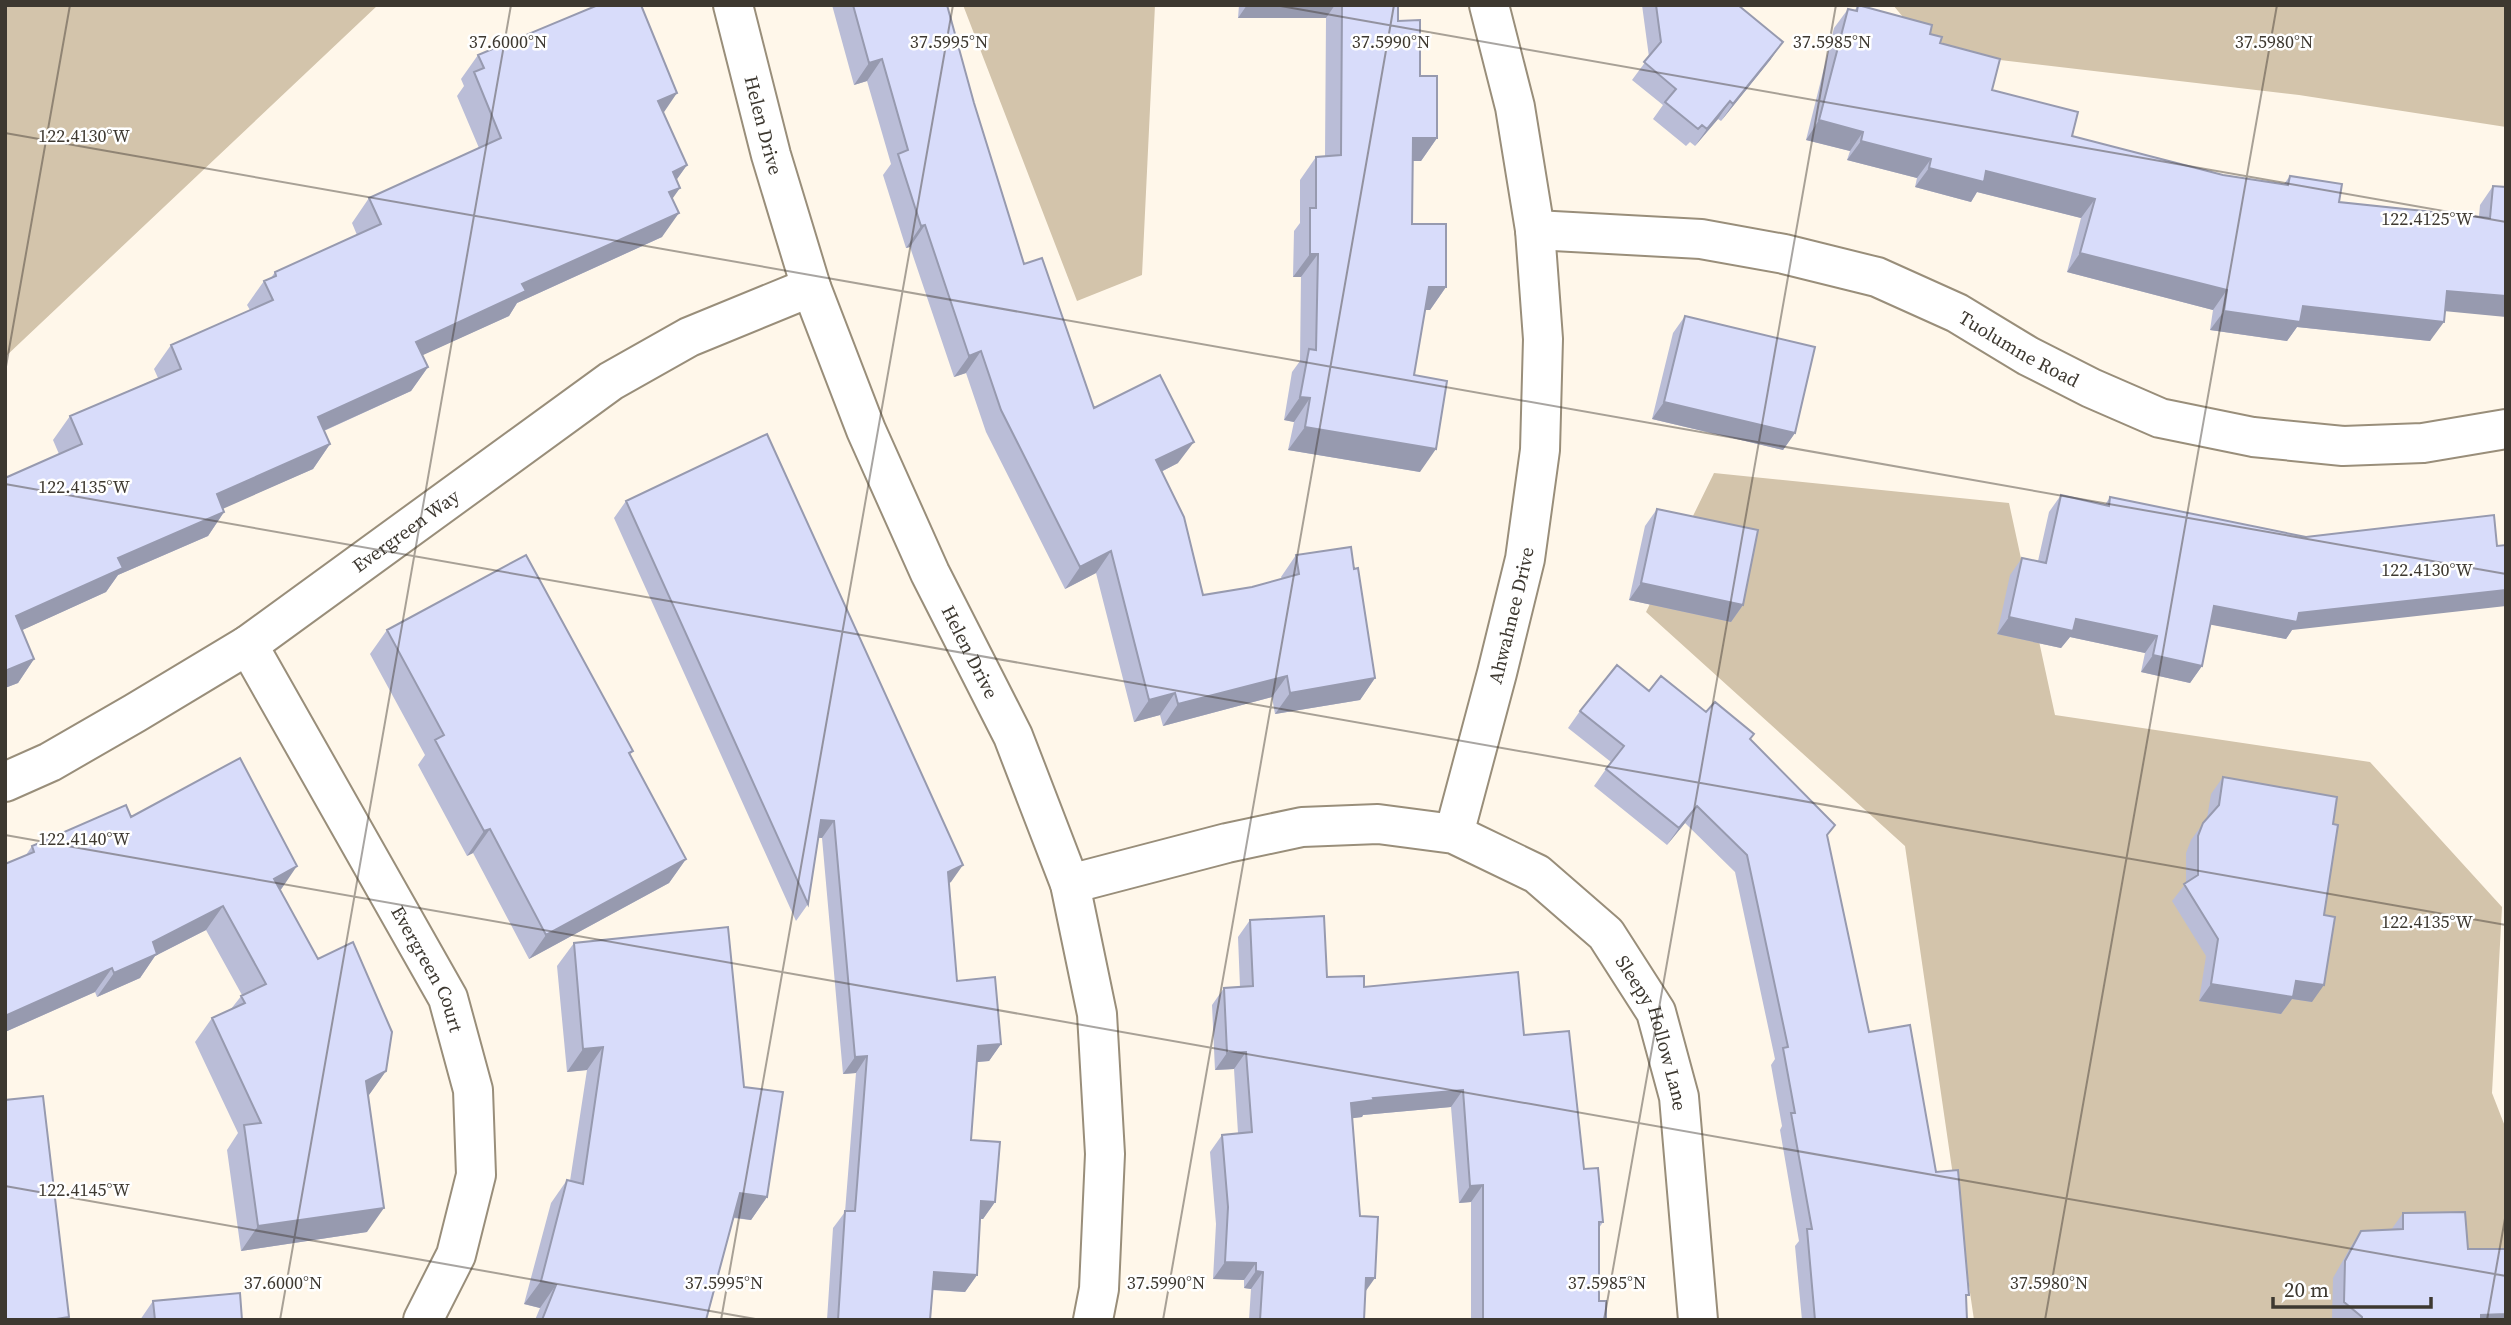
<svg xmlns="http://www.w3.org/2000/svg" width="2511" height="1325" font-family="'Source Serif 4',serif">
<rect width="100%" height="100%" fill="#fff7ea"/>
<path fill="#d3c4ab" d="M5 5H378L5 357Z
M963 5H1155L1142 275 1077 301Z
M1893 5H2506V127L2299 95 1932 52Z
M1714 473 2009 503 2055 715 2370 762 2502 907 2492 1093 2506 1129V1320H1974L1905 846 1646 612Z"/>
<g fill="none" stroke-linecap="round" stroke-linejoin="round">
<g stroke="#998e7a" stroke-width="42">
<g id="minor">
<path id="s1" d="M733 5 771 155 811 287 866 430 930 573 1013 736 1070 884 1097 1014 1105 1154 1099 1289 1093 1320"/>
<path id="s2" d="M1535 230 1701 239 1784 254 1877 277 1957 313 2028 356 2091 388 2160 418 2253 437 2343 446 2423 443 2506 429"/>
<path id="s3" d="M248 645 448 998 473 1090 476 1175 456 1255 423 1320"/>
<path id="s4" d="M5 782 50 762 135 713 248 645 611 381 689 337 811 287"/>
<path id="s5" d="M1454 834 1497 673 1525 559 1540 450 1543 339 1535 230 1515 107 1489 5"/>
<path id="s6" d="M1070 884 1227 843 1302 827 1378 824 1454 834 1537 874 1606 934 1656 1012 1679 1097 1698 1320"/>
</g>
</g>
<use href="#minor" stroke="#fff" stroke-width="38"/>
</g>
<path fill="#babdd7" d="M832 5H947L974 103 1024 264 1094 408 1178 463 1161 472 1203 595 1252 587 1282 579 1281 577 1296 555 1354 569 1375 678 1360 700 1275 714 1272 697 1163 726 1160 715 1134 722 1096 573 1065 589 986 432 966 373 954 377 910 247 906 248 883 175 891 164 867 81 854 85Z
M1239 5H1398V21L1420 76 1437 138 1421 161H1413L1412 224 1446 287 1430 310H1425L1414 375 1420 472 1288 450 1294 422 1284 420 1292 372 1300 361 1301 277H1293L1294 231 1300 223V180L1316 157 1325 156 1326 18H1238Z
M1642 5H1738L1771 59 1721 121 1718 119 1695 146 1690 142 1686 146 1653 119 1663 105 1632 80 1649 57Z
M1858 5 1930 34 1992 90 2072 136 2223 175 2284 184 2290 176 2339 202 2479 216 2480 205 2493 186 2506 187 2430 341 2297 327 2287 341 2210 330 2213 310 2067 272 2081 218 1977 192 1971 202 1915 187 1917 178 1847 160 1850 151 1806 140 1834 28 1848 9 1855 10Z
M478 55 663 113 687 165 676 180 662 237 517 303 509 316 422 355 428 367 411 391 324 431 330 444 313 469 223 508 224 512 208 536 118 575 106 592 22 630 34 659 18 683 5 688 59 454 53 440 70 416 158 378 154 369 171 345 250 310 247 305 264 281 271 278 275 272 357 235 352 223 369 198 479 148 457 96 464 86 461 79Z
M1685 316 1795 433 1783 450 1652 419 1673 333Z
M2061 495 2105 505 2110 497 2292 630 2286 639 2210 624 2202 666 2190 683 2141 672 2145 653 2070 637 2061 648 1997 634 2010 575 2022 558 2038 561 2049 512Z
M626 501 951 882 949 883 957 981 1001 1044 989 1061 977 1062 971 1140 995 1202 983 1219H980L977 1275 965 1292 932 1290 930 1320H827L833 1228 845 1212 856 1073 843 1074 822 838H818L808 904 796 921 614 518Z
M1657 509 1743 605 1731 622 1629 600 1645 526Z
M387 630 633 751 630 755 686 859 669 883 529 959 473 853 467 856 418 765 425 755 370 654Z
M1649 691 1706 712 1750 740 1835 825 1827 836 1869 1032 1936 1172 1966 1298 1967 1320H1802L1795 1246 1799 1241 1780 1130 1782 1126 1771 1065 1775 1059 1735 872 1685 823 1667 845 1594 786 1611 762 1568 728 1580 711Z
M2223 777 2333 824 2324 915 2312 1002 2292 999 2281 1014 2199 1001 2206 956 2172 901 2186 883V853L2191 840 2207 818 2211 794Z
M131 817 280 891 318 959 386 1071 368 1096 367 1232 241 1251 227 1150 238 1133 195 1042 212 1018 231 1009 242 995 206 930 155 956 140 978 97 997 95 992 5 1032V864L26 855 32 846Z
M1250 920 1327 977 1364 987 1524 1035 1584 1169 1603 1222 1599 1228V1301L1606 1320H1471V1202L1459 1203 1451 1107 1363 1115 1362 1117 1352 1118 1365 1292 1364 1320H1249L1251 1289 1244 1288V1280L1213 1279 1216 1224 1210 1152 1222 1135 1238 1133 1234 1069 1215 1070 1212 1005 1224 988 1240 987 1238 937Z
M574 943 744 1087 767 1197 751 1220 733 1218 706 1320H535L540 1308 524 1304 551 1203 567 1180 570 1181 587 1070 567 1072 557 966Z
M2403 1213 2468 1249H2506V1317L2504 1320H2334L2332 1319 2333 1278 2350 1248 2361 1231 2391 1230Z
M153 1301 242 1320H140Z"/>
<path fill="#979aaf" d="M1247 5H1335L1326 18H1238Z
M1783 42 1771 59 1721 121 1733 104Z
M882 59 867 81 854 85 869 63Z
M677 93 660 118 658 101Z
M1730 101 1718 119 1695 146 1707 129Z
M1819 120 1863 132 1850 151 1806 140Z
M1413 138H1437L1421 161H1397Z
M1861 141 1931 159 1917 178 1847 160Z
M687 165 670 189 673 172Z
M1929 168 1986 171 2095 199 2081 218 1977 192 1971 202 1915 187Z
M680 188 663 212 669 192Z
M679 213 662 237 517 303 509 316 399 366 416 342 522 284Z
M925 225 910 247 906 248 921 226Z
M2080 253 2227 290 2213 310 2067 272Z
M1310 254H1318L1301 277H1293Z
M1429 287H1446L1430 310H1413Z
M2447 291 2506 296V317L2433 310Z
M2303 306 2444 322 2430 341 2297 327 2287 341 2210 330 2224 311Z
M981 351 966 373 954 377 969 356Z
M428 367 411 391 301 441 318 417Z
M1300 397 1310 398 1294 422 1284 420Z
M1664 402 1795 433 1783 450 1652 419Z
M1305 427 1436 449 1420 472 1288 450Z
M1194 442 1178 463 1141 482 1156 460Z
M330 444 313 469 200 519 217 494Z
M224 512 208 536 118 575 106 592 5 638 16 616 118 558Z
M1111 551 1096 573 1065 589 1080 567Z
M1641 583 1743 605 1731 622 1629 600Z
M2506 590V606L2292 630 2286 639 2202 623 2214 606 2299 613Z
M2009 617 2076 619 2157 636 2145 653 2070 637 2061 648 1997 634Z
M2153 655 2202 666 2190 683 2141 672Z
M34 659 18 683 5 688V671Z
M1287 676 1272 697 1163 726 1178 704Z
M1375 678 1360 700 1275 714 1290 693Z
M1175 693 1160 715 1134 722 1149 700Z
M1697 806 1685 823 1667 845 1679 828Z
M821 820 834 821 822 838 809 837Z
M490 829 473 853 467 856 484 831Z
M686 859 669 883 529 959 546 935Z
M963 865 951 882 936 889 948 872Z
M297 866 280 891 274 879Z
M223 906 206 930 155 956 140 978 97 997 114 973 153 942Z
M112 968 95 992 5 1032V1016Z
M2296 981 2324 985 2312 1002 2292 999 2281 1014 2199 1001 2211 984Z
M1001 1044 989 1061 966 1063 978 1046Z
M603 1047 587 1070 567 1072 583 1049Z
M1246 1052 1234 1069 1215 1070 1227 1053Z
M867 1056 856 1073 843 1074 855 1057Z
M386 1071 369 1095 349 1106 366 1081Z
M1463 1090 1451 1107 1363 1115 1362 1117 1339 1120 1351 1103 1373 1098Z
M1483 1185 1471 1202 1459 1203 1470 1186Z
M740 1193 767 1197 751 1220 724 1216Z
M981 1201 995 1202 983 1219 969 1218Z
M384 1208 367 1232 241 1251 258 1226Z
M1225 1262 1256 1263 1244 1280 1213 1279Z
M1256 1271 1263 1272 1251 1289 1244 1288Z
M934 1272 977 1275 965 1292 922 1289Z
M1366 1278H1375L1363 1295Z
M541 1281 556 1285 540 1308 524 1304Z
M2506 1314V1317L2504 1320H2478L2481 1315Z"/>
<path fill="#d8dcfa" stroke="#979aaf" stroke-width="2" d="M598 5H641L677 93 658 101 687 165 673 172 680 188 669 192 679 213 522 284 526 291 416 342 428 367 318 417 330 444 217 494 224 512 118 558 123 568 16 616 34 659 5 671V478L82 444 70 416 181 369 171 345 273 300 264 281 276 276 275 272 381 224 369 198 501 138 474 72 484 68 478 55Z
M853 5H947L974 103 1024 264 1042 258 1094 408 1160 375 1194 442 1156 460 1184 517 1203 595 1252 587 1299 574 1296 555 1351 547 1354 569 1358 568 1375 678 1290 693 1287 676 1178 704 1175 693 1149 700 1111 551 1080 567 1001 410 981 351 969 356 925 225 921 226 898 154 908 150 882 59 869 63Z
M1342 5H1398V21L1420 20V76H1437V138H1413L1412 224H1446V287H1429L1414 375 1447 381 1436 449 1305 427 1310 398 1300 397 1309 349 1316 350 1318 254H1310V208H1316V157L1341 155Z
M1656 5H1738L1783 42 1733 104 1730 101 1707 129 1702 125 1698 129 1665 102 1676 89 1644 62 1661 42Z
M1858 5 1932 25 1930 34 1942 37 1940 43 2000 59 1992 90 2078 112 2072 136 2223 175 2288 185 2290 176 2342 184 2339 202 2490 218 2493 186 2506 187V296L2447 291 2444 322 2303 306 2300 322 2224 311 2227 290 2080 253 2095 199 1986 171 1984 182 1929 168 1931 159 1861 141 1863 132 1819 120 1848 9 1857 11Z
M1685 316 1815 347 1795 433 1664 402Z
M767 434 963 865 948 872 957 981 995 977 1001 1044 978 1046 971 1140 1000 1142 995 1202 981 1201 977 1275 934 1272 930 1320H838L845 1211H855L867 1056 855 1057 834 821 821 820 808 904 626 501Z
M2061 495 2109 506 2110 497 2306 537 2494 515 2497 546 2506 545V590L2299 613 2297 622 2214 606 2202 666 2153 655 2157 636 2076 619 2073 631 2009 617 2022 558 2046 563Z
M1657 509 1758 530 1743 605 1641 583Z
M526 555 633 751 629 753 686 859 546 935 490 829 484 831 435 740 444 735 387 630Z
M1617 665 1649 691 1661 676 1706 712 1715 702 1754 734 1750 739 1835 825 1827 835 1869 1032 1910 1025 1936 1172 1958 1170 1969 1295H1966L1967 1320H1815L1807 1229H1812L1791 1113H1795L1783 1048 1788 1047 1747 855 1697 806 1679 828 1606 769 1624 746 1580 711Z
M240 758 297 866 274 879 318 959 353 942 392 1032 386 1071 366 1081 384 1208 258 1226 244 1125 261 1123 212 1018 245 1003 241 996 266 984 223 906 153 942 157 954 114 973 112 968 5 1016V864L34 852 32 846 126 805 131 817Z
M2223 777 2337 797 2333 824 2338 825 2324 915 2335 917 2324 985 2296 981 2293 997 2211 984 2218 939 2184 884 2198 875V836L2203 823 2219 805Z
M1324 916 1327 977 1364 976V987L1518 972 1524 1035 1569 1031 1584 1169 1598 1168 1603 1222H1599V1301H1606V1320H1483V1185L1470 1186 1463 1090 1373 1098 1374 1100 1351 1103 1360 1216 1378 1217 1375 1278H1366L1364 1320H1260L1263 1272 1256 1271V1263L1225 1262 1228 1207 1222 1135 1252 1132 1246 1052 1227 1053 1224 988 1253 986 1250 920Z
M728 927 744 1087 783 1092 767 1197 740 1193 706 1320H542L556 1285 541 1281 567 1180 583 1184 603 1047 583 1049 574 943Z
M43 1096 69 1317 50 1320H5V1100Z
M2465 1212 2468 1249H2506V1314L2481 1315V1320H2362V1317L2344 1302 2345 1261 2361 1231 2403 1229V1213Z
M240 1293 242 1320H155L153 1301Z"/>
<path fill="none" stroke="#3d3830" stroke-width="2" stroke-opacity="0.45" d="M1275 5 2506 222M5 133 2506 574M5 372 70 5M5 484 2506 925M5 835 2506 1276M5 1186 761 1320M280 1320 511 5M721 1320 953 5M1163 1320 1394 5M1604 1320 1836 5M2045 1320 2277 5M2487 1320 2506 1213"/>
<g text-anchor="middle" stroke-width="5" stroke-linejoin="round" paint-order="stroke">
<g font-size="19" fill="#3d3830" stroke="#fff">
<text dy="7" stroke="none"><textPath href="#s1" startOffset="124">Helen Drive</textPath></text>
<text dy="7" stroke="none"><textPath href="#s2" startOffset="506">Tuolumne Road</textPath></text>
<text dy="7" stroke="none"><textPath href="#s4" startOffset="474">Evergreen Way</textPath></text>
<text dy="7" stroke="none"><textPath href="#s5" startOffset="226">Ahwahnee Drive</textPath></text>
<text dy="7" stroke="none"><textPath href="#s1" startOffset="691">Helen Drive</textPath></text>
<text dy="7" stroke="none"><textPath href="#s3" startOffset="371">Evergreen Court</textPath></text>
<text dy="7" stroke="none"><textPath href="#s6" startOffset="686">Sleepy Hollow Lane</textPath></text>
</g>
</g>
<g font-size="18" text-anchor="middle" fill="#3d3830" stroke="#fff" stroke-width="5" stroke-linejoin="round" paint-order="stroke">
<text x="508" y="48">37.6000°N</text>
<text x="949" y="48">37.5995°N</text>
<text x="1391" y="48">37.5990°N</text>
<text x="1832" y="48">37.5985°N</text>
<text x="2274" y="48">37.5980°N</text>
<text x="84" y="142">122.4130°W</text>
<text x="2427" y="225">122.4125°W</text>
<text x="84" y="493">122.4135°W</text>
<text x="2427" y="576">122.4130°W</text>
<text x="84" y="845">122.4140°W</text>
<text x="2427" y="928">122.4135°W</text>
<text x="84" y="1196">122.4145°W</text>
<text x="283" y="1289">37.6000°N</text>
<text x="724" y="1289">37.5995°N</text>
<text x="1166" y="1289">37.5990°N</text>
<text x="1607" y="1289">37.5985°N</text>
<text x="2049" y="1289">37.5980°N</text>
</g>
<rect width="2511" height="1325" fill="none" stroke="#3d3830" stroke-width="14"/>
<path d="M2273 1297v10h158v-10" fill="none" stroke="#3d3830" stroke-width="3.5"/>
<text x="2284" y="1297" font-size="21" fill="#3d3830" stroke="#ffffff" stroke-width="5" paint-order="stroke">20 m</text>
</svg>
